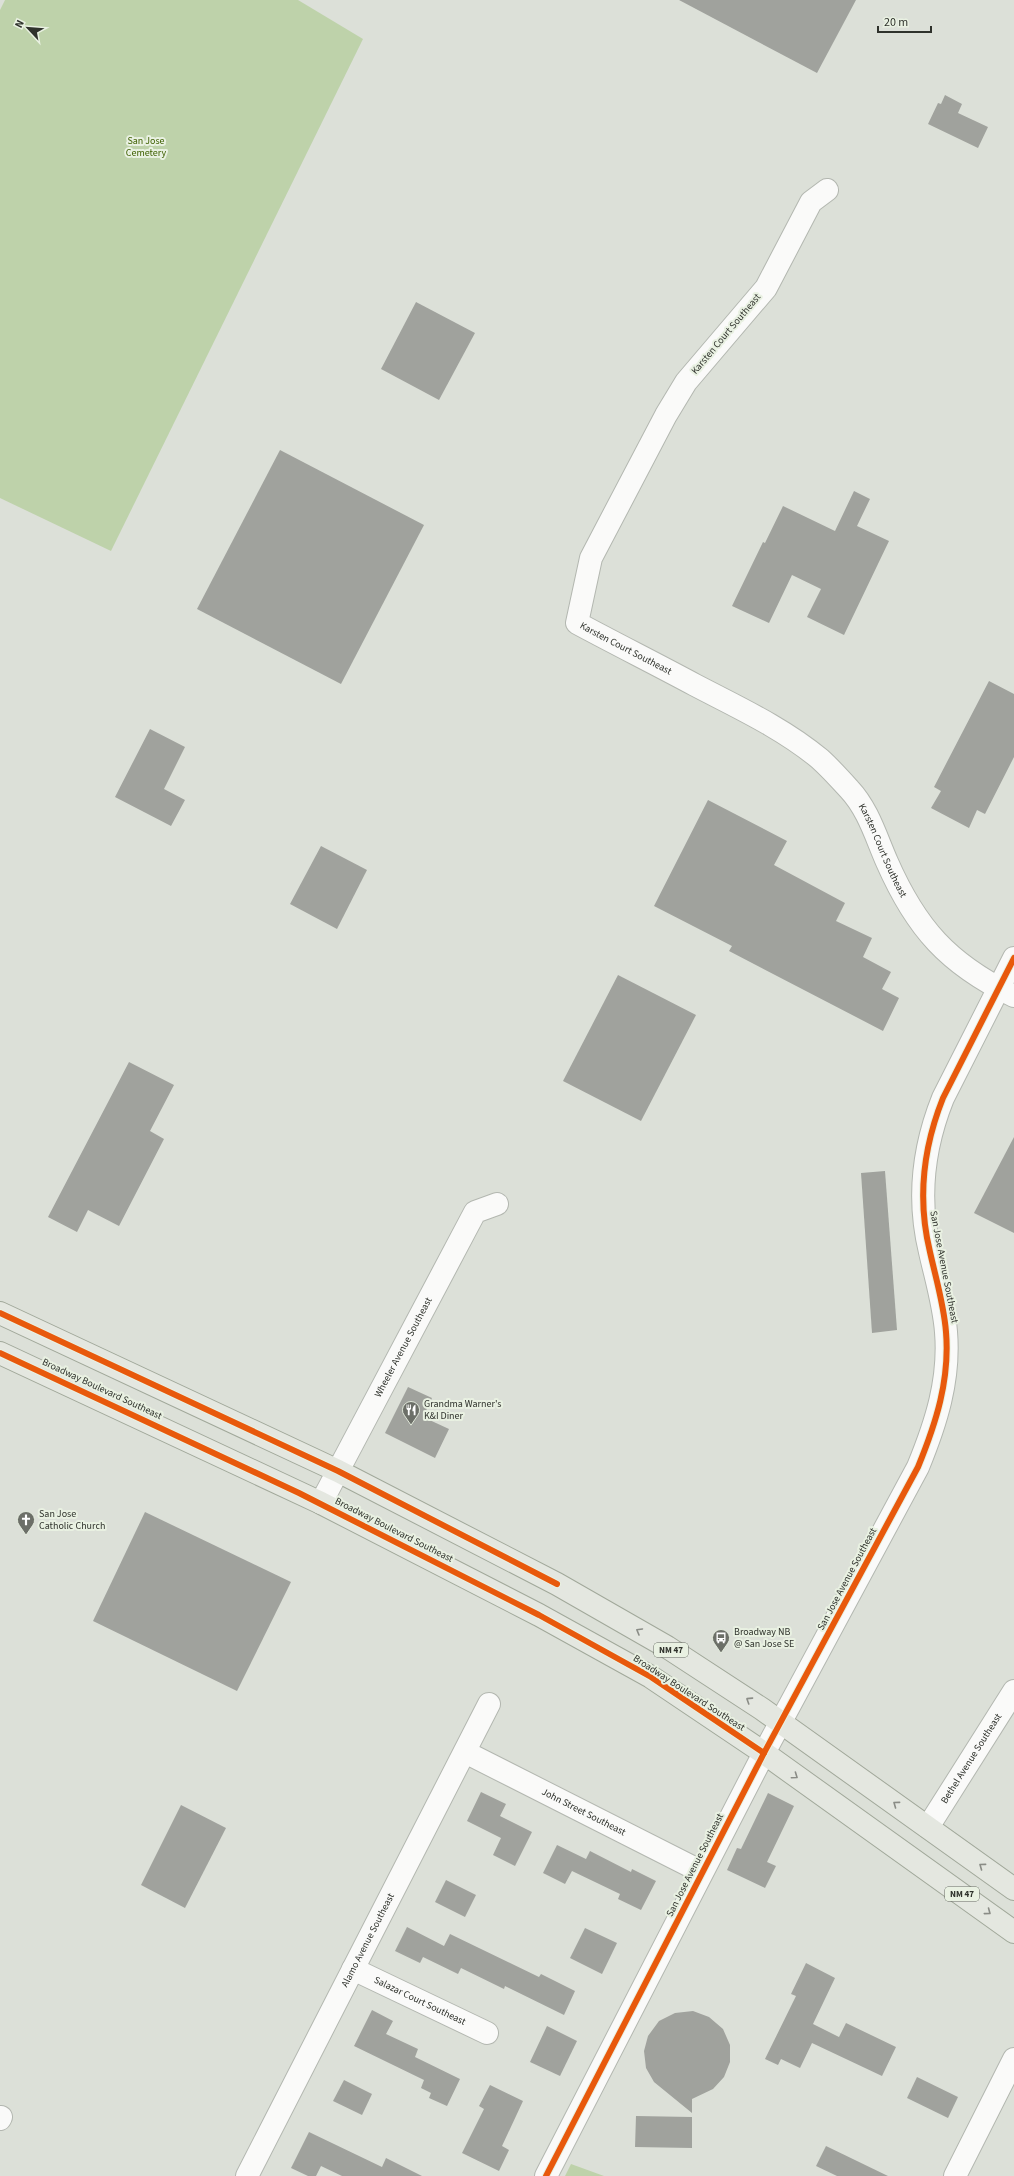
<svg xmlns="http://www.w3.org/2000/svg" width="1014" height="2176" font-family="'Source Sans 3',sans-serif">
  <style>
    .green { fill: #bed2aa }
    .building { fill: #a0a29d }
    .lines { fill: none; stroke-linecap: round; stroke-linejoin: round }
    .minor-casing { stroke: #b3b7b0; stroke-width: 24 }
    .major-casing { stroke: #a1a89a; stroke-width: 24 }
    .minor { stroke: #fafaf9; stroke-width: 22 }
    .major { stroke: #e4e7e0; stroke-width: 22 }
    .cycleway-casing { stroke: #e9f1e2; stroke-width: 8 }
    .cycleway { stroke: #e8590c; stroke-width: 6 }
    .oneway { stroke: #8a8c86 }
    .labels { text-anchor: middle; dominant-baseline: central; stroke-width: 4; stroke-linejoin: round; paint-order: stroke }
    .shield { fill: #e9f1e2; stroke: #676b63; stroke-width: 1 }
    .shield-label { font-size: 9px; font-weight: bold; fill: #2f322c }
    .park-label { font-size: 10px; fill: #3e6001; stroke: #e9f1e2 }
    .street-label { font-size: 10px; fill: #2f322c; stroke: #e9f1e2 }
    .poi-label { font-size: 10px; fill: #2f322c; stroke: #e9f1e2; text-anchor: start }
  </style>
  <rect width="100%" height="100%" fill="#dce0d8"/>
  <!-- green -->
  <g class="green">
    <polygon points="5,0 298,0 363,39 111,551 0,498 0,10"/>
    <polygon points="571,2164 604,2176 565,2176"/>
  </g>
  <!-- building -->
  <g class="building">
    <polygon points="679,0 856,0 817,73"/>
    <polygon points="945,95 962,104 958,113 988,127 978,148 928,124 938,103 941,104"/>
    <polygon points="416,302 475,333 439,400 381,369"/>
    <polygon points="280,450 424,525 341,684 197,609"/>
    <polygon points="854,491 870,499 857,526 889,541 844,635 807,617 821,589 792,575 769,623 732,606 763,542 765,543 783,506 835,531"/>
    <polygon points="989,681 1014,694 1014,757 985,814 977,810 969,828 931,808 941,791 934,787"/>
    <polygon points="150,729 185,747 164,789 185,800 171,826 115,797"/>
    <polygon points="708,800 787,841 774,865 845,903 836,921 872,938 863,957 891,972 882,989 899,998 883,1031 729,951 732,946 654,906"/>
    <polygon points="321,846 367,870 337,929 290,904"/>
    <polygon points="618,975 696,1015 641,1121 563,1081"/>
    <polygon points="129,1062 174,1085 150,1131 164,1139 119,1226 88,1210 77,1232 48,1217"/>
    <polygon points="1014,1137 1014,1233 974,1213"/>
    <polygon points="885,1171 897,1330 872,1333 861,1173"/>
    <polygon points="408,1387 432,1398 423,1417 449,1429 435,1458 385,1433"/>
    <polygon points="145,1512 291,1582 237,1691 93,1621"/>
    <polygon points="481,1792 506,1804 500,1816 532,1832 515,1866 493,1855 501,1838 467,1821"/>
    <polygon points="768,1793 794,1806 767,1862 776,1866 765,1888 727,1870 737,1848 741,1849"/>
    <polygon points="181,1805 226,1828 185,1908 141,1885"/>
    <polygon points="557,1845 586,1859 590,1851 631,1872 632,1869 656,1881 641,1910 618,1899 620,1894 572,1871 565,1884 543,1873"/>
    <polygon points="446,1880 476,1895 465,1917 435,1902"/>
    <polygon points="407,1927 444,1946 450,1934 539,1977 541,1974 575,1991 564,2015 505,1986 504,1989 461,1968 458,1974 423,1957 420,1963 395,1951"/>
    <polygon points="585,1928 617,1943 602,1974 570,1958"/>
    <polygon points="806,1963 835,1978 813,2024 839,2037 846,2023 896,2047 882,2076 812,2043 800,2068 781,2059 778,2065 765,2059 796,1996 791,1994"/>
    <polygon points="372,2010 393,2021 386,2034 418,2049 415,2057 460,2079 447,2106 429,2098 431,2093 421,2088 424,2080 354,2046"/>
    <polygon points="693,2011 709,2017 723,2029 730,2045 730,2062 724,2077 713,2089 692,2099 692,2113 654,2082 646,2068 644,2051 648,2036 659,2021 675,2013"/>
    <polygon points="547,2026 577,2041 560,2076 530,2062"/>
    <polygon points="917,2077 958,2097 948,2118 907,2098"/>
    <polygon points="344,2080 372,2094 362,2115 333,2101"/>
    <polygon points="490,2085 523,2101 502,2146 509,2150 499,2171 462,2153 484,2109 479,2106"/>
    <polygon points="636,2116 692,2117 692,2148 635,2147"/>
    <polygon points="309,2132 382,2167 386,2158 422,2176 342,2176 321,2166 316,2176 308,2176 291,2168"/>
    <polygon points="826,2146 888,2176 837,2176 816,2166"/>
  </g>
  <g class="lines">
    <defs>
      <g id="minor">
        <path id="s1" d="M827,190L811,202L766,288L686,382L666,415L591,558L577,623C616,644 656,664 695,685C737,707 783,728 820,759C830,768 840,779 849,789C868,809 876,837 887,862C916,928 948,964 1014,996"/>
        <path id="s2" d="M321,1503L475,1212L497,1204"/>
        <path id="s3" d="M465,1752L702,1872"/>
        <path id="s4" d="M928,1827L1014,1691"/>
        <path id="s5" d="M353,1969L487,2033"/>
        <polyline points="0,2119 1,2117"/>
        <path id="s6" d="M247,2176L489,1704"/>
        <path d="M546,2176L764,1753L918,1467C936,1423 950,1380 946,1332C944,1305 936,1279 930,1252C917,1199 923,1148 943,1098L1014,958"/>
        <polyline points="955,2176 1014,2059"/>
      </g>
      <g id="major">
        <polyline points="0,1313 338,1471 557,1584 667,1647 762,1709 1014,1889"/>
        <polyline points="0,1353 321,1503 539,1615 651,1677 764,1753 1014,1932"/>
      </g>
    </defs>
    <!-- minor casing -->
    <use href="#minor" class="minor-casing"/>
    <!-- major casing -->
    <use href="#major" class="major-casing"/>
    <!-- minor -->
    <use href="#minor" class="minor"/>
    <!-- major -->
    <use href="#major" class="major"/>
    <defs>
      <g id="cycleway">
        <polyline points="0,1313 338,1471 557,1584"/>
        <polyline points="0,1353 299,1493 539,1615 651,1677 764,1753"/>
        <path d="M546,2176L764,1753L918,1467C936,1423 950,1380 946,1332C944,1305 936,1279 930,1252C917,1199 923,1148 943,1098L1014,958"/>
      </g>
    </defs>
    <!-- cycleway casing -->
    <use href="#cycleway" class="cycleway-casing"/>
    <!-- cycleway -->
    <use href="#cycleway" class="cycleway"/>
  </g>
  <!-- one-way arrows -->
  <defs><path id="oneway-chevron" d="M-2-3.5L2.5 0L-2 3.5" fill="none" stroke-width="1.6" stroke-linecap="round" stroke-linejoin="round"/></defs>
  <g class="oneway">
    <use href="#oneway-chevron" transform="translate(639 1631) rotate(-150)"/>
    <use href="#oneway-chevron" transform="translate(749 1700) rotate(-147)"/>
    <use href="#oneway-chevron" transform="translate(795 1776) rotate(35)"/>
    <use href="#oneway-chevron" transform="translate(896 1804) rotate(-144)"/>
    <use href="#oneway-chevron" transform="translate(982 1866) rotate(-144)"/>
    <use href="#oneway-chevron" transform="translate(988 1912) rotate(37)"/>
  </g>
  <!-- icons -->
  <defs>
    <symbol id="restaurant-pin" viewBox="-11 -11 22 30"><path d="M0 17L-7.5 6A9.5 9.5 0 1 1 7.5 6Z" fill="#6c6f68" stroke="#e9f1e2"/><path d="M-5-6h1v4h1v-4h1v4h1v-4h1v5L-1.5 .5V6h-2V.5L-5-1ZM5-6V6H3V1.5H1.5Q1.5-4 5-6Z" fill="#fff"/></symbol>
    <symbol id="church-pin" viewBox="-11 -11 22 30"><path d="M0 17L-7.5 6A9.5 9.5 0 1 1 7.5 6Z" fill="#6c6f68" stroke="#e9f1e2"/><path d="M-1.2-6h2.4v3.5h3.3v2.4h-3.3V6h-2.4V-.1h-3.3v-2.4h3.3Z" fill="#fff"/></symbol>
    <symbol id="bus-pin" viewBox="-11 -11 22 30"><path d="M0 17L-7.5 6A9.5 9.5 0 1 1 7.5 6Z" fill="#6c6f68" stroke="#e9f1e2"/><path d="M-5-6H5V4H4V6H2V4H-2V6H-4V4H-5ZM-3.5-4V0h7V-4ZM-3.5 1.2v1.5H-2V1.2ZM2 1.2v1.5H3.5V1.2Z" fill="#fff"/></symbol>
  </defs>
  <g fill-rule="evenodd">
    <use href="#restaurant-pin" x="401" y="1400" width="20" height="27"/>
    <use href="#church-pin" x="16" y="1510" width="20" height="27"/>
    <use href="#bus-pin" x="711" y="1628" width="20" height="27"/>
  </g>
  <g class="labels">
    <!-- shield labels -->
    <g class="shield">
      <rect x="654" y="1643" width="34" height="14" rx="3"/>
      <rect x="945" y="1887" width="34" height="14" rx="3"/>
    </g>
    <g class="shield-label">
      <text x="671" y="1650">NM 47</text>
      <text x="962" y="1894">NM 47</text>
    </g>
    <!-- park labels -->
    <g class="park-label">
      <text x="146" y="141">San Jose<tspan x="146" dy="12">Cemetery</tspan></text>
    </g>
    <!-- street labels -->
    <g class="street-label">
      <text transform="translate(726 334) rotate(-50)">Karsten Court Southeast</text>
      <text stroke="none"><textPath href="#s1" startOffset="562">Karsten Court Southeast</textPath></text>
      <text stroke="none"><textPath href="#s1" startOffset="898">Karsten Court Southeast</textPath></text>
      <text transform="translate(944 1267) rotate(79)">San Jose Avenue Southeast</text>
      <text stroke="none"><textPath href="#s2" startOffset="176">Wheeler Avenue Southeast</textPath></text>
      <text transform="translate(102 1389) rotate(25)">Broadway Boulevard Southeast</text>
      <text transform="translate(394 1530) rotate(27)">Broadway Boulevard Southeast</text>
      <text transform="translate(847 1579) rotate(-62)">San Jose Avenue Southeast</text>
      <text transform="translate(689 1693) rotate(33)">Broadway Boulevard Southeast</text>
      <text stroke="none"><textPath href="#s4" startOffset="81">Bethel Avenue Southeast</textPath></text>
      <text stroke="none"><textPath href="#s3" startOffset="133">John Street Southeast</textPath></text>
      <text transform="translate(695 1865) rotate(-63)">San Jose Avenue Southeast</text>
      <text stroke="none"><textPath href="#s6" startOffset="265">Alamo Avenue Southeast</textPath></text>
      <text stroke="none"><textPath href="#s5" startOffset="74">Salazar Court Southeast</textPath></text>
    </g>
    <!-- poi labels -->
    <g class="poi-label">
      <text x="424" y="1404">Grandma Warner's<tspan x="424" dy="12">K&amp;I Diner</tspan></text>
      <text x="39" y="1514">San Jose<tspan x="39" dy="12">Catholic Church</tspan></text>
      <text x="734" y="1632">Broadway NB<tspan x="734" dy="12">@ San Jose SE</tspan></text>
    </g>
  </g>
  <!-- north arrow -->
  <g transform="translate(28 28) rotate(296)" stroke="#e9f1e2" stroke-width="3" paint-order="stroke">
  <path d="M0-3L7 15L0 10L-7 15Z" fill="#2f322c"/>
  <text y="-6" font-size="11" font-weight="bold" text-anchor="middle" fill="#2f322c">N</text>
  </g>
  <!-- scale -->
  <path d="M878 26v6h53v-6" fill="none" stroke="#2f322c" stroke-width="2"/>
  <text x="884" y="26" font-size="12" fill="#2f322c" stroke="#e9f1e2" stroke-width="3" paint-order="stroke">20 m</text>
</svg>
